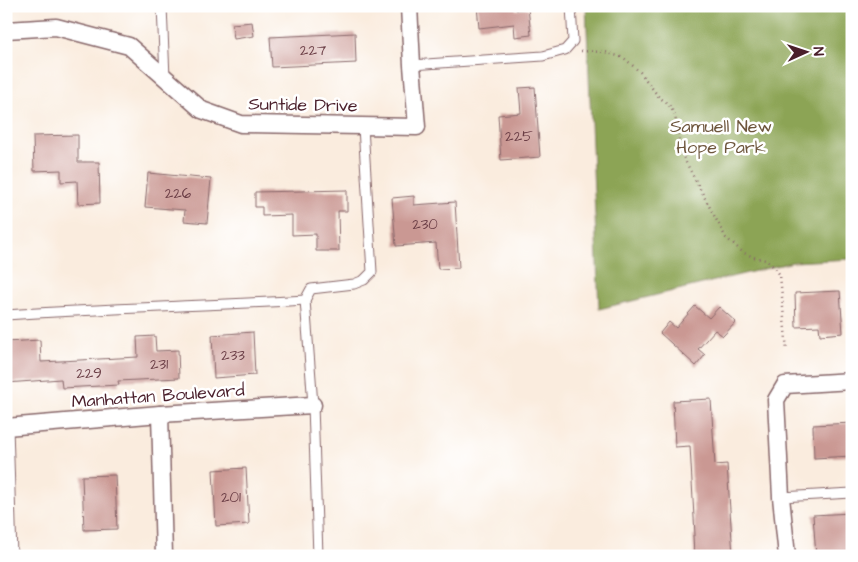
<svg xmlns="http://www.w3.org/2000/svg" width="858" height="562" font-family="'Architects Daughter',sans-serif">
  <style>
    .forest { fill: #8ca455; stroke: #6b6240 }
    .building { fill: #ca9893 }
    .lines { fill: none; stroke-linecap: round; stroke-linejoin: round }
    .lane-casing { stroke: #88676a; stroke-width: 11 }
    .street-casing { stroke: #88676a; stroke-width: 19 }
    .path { stroke: #88676a; stroke-width: 2.5; stroke-dasharray: 1 4; stroke-linecap: butt }
    .lane { stroke: #fff; stroke-width: 9 }
    .street { stroke: #fff; stroke-width: 16 }
    .labels { text-anchor: middle; dominant-baseline: central; stroke-width: 5; stroke-linejoin: round; paint-order: stroke }
    .number-label { font-size: 15px; fill: #6a3d45 }
    .street-label { font-size: 18px; fill: #4a1f2b; stroke: #fff }
    .park-label { font-size: 18px; fill: #6e563d; stroke: #fff }
  </style>
  <rect width="100%" height="100%" fill="#fff"/>
  <filter id="ink" filterUnits="userSpaceOnUse"><feTurbulence type="fractalNoise" baseFrequency=".02" numOctaves="2"/><feDisplacementMap in="SourceGraphic" scale="10" xChannelSelector="R" yChannelSelector="G"/><feConvolveMatrix kernelMatrix="1 2 1 2 8 2 1 2 1" color-interpolation-filters="sRGB"/></filter>
  <filter id="wash" filterUnits="userSpaceOnUse"><feTurbulence type="fractalNoise" baseFrequency=".0096" numOctaves="4" result="noise"/><feDisplacementMap in="SourceGraphic" scale="20" xChannelSelector="R" yChannelSelector="G"/><feGaussianBlur stdDeviation="1.12" result="paint"/><feColorMatrix in="noise" values="0 0 0 0 0 0 0 0 0 0 0 0 0 0 0 0 0 1.4 0 .05"/><feComposite in="paint" operator="in"/></filter>
  <g filter="url(#wash)">
    <rect width="100%" height="100%" fill="#faecde"/>
    <!-- forest -->
    <polygon class="forest" points="586,6 852,6 852,259 793,262 599,309"/>
    <g id="blocks">
      <!-- building -->
      <g class="building">
        <polygon points="477,6 516,6 516,10 528,8 531,35 515,37 514,24 479,28"/>
        <polygon points="252,22 254,36 234,39 232,24"/>
        <polygon points="355,33 356,63 272,67 270,37"/>
        <polygon points="535,87 540,157 501,160 498,115 521,113 519,88"/>
        <polygon points="78,135 78,162 99,162 100,203 78,204 77,181 61,182 61,170 34,171 33,136"/>
        <polygon points="148,173 211,179 207,223 184,221 185,210 145,207"/>
        <polygon points="347,190 347,211 338,211 339,251 316,251 316,234 292,235 292,215 262,216 262,207 255,207 255,192"/>
        <polygon points="414,196 414,205 455,202 459,268 438,269 436,243 396,246 392,198"/>
        <polygon points="840,291 843,333 820,335 819,326 796,327 795,293"/>
        <polygon points="695,306 709,318 719,307 736,322 723,336 715,330 698,349 705,355 696,366 660,333 669,322 676,328"/>
        <polygon points="253,332 255,375 214,378 212,335"/>
        <polygon points="155,336 156,351 178,350 179,378 118,381 119,385 62,388 61,379 6,383 6,342 40,340 41,362 138,357 137,337"/>
        <polygon points="711,399 715,465 727,464 733,556 694,556 693,535 695,535 690,446 675,447 673,401"/>
        <polygon points="852,423 852,456 814,458 813,425"/>
        <polygon points="246,468 249,524 216,526 213,470"/>
        <polygon points="115,475 117,529 84,530 82,476"/>
        <polygon points="852,513 852,554 816,556 813,515"/>
      </g>
    </g>
  </g>
  <g filter="url(#ink)">
    <use href="#blocks" fill-opacity="0" stroke="#88676a" stroke-width="1"/>
    <g class="lines">
      <defs>
        <g id="lane">
          <polyline points="162,6 165,78"/>
          <polyline points="412,65 543,56 565,50 573,41 571,6"/>
          <polyline points="305,300 313,405 318,556"/>
          <path d="M6,315C106,308 206,306 305,300L311,289L354,284L364,280L372,272L363,127"/>
          <polyline points="8,427 12,556"/>
          <polyline points="781,497 852,493"/>
        </g>
        <g id="street">
          <polyline points="6,30 56,27 129,46 202,110 241,124 417,127 412,65 409,6"/>
          <polyline points="160,414 164,556"/>
          <polyline points="6,427 160,414 313,405"/>
          <polyline points="787,556 781,497 776,400 785,385 852,381"/>
        </g>
      </defs>
      <!-- lane casing -->
      <use href="#lane" class="lane-casing"/>
      <!-- street casing -->
      <use href="#street" class="street-casing"/>
      <!-- path -->
      <polyline class="path" points="581,51 605,52 624,58 640,72 658,96 669,105 675,115 681,153 726,238 744,253 756,258 766,260 774,267 780,275 787,351"/>
      <!-- lane -->
      <use href="#lane" class="lane"/>
      <!-- street -->
      <use href="#street" class="street"/>
    </g>
  </g>
  <g class="labels">
    <!-- number labels -->
    <g class="number-label">
      <text x="313" y="50">227</text>
      <text x="519" y="136">225</text>
      <text x="178" y="193">226</text>
      <text x="425" y="224">230</text>
      <text x="233" y="355">233</text>
      <text x="159" y="364">231</text>
      <text x="89" y="373">229</text>
      <text x="231" y="497">201</text>
    </g>
    <!-- street labels -->
    <g class="street-label">
      <text transform="translate(303 105) rotate(1)">Suntide Drive</text>
      <text transform="translate(158 396) rotate(-4)">Manhattan Boulevard</text>
    </g>
    <!-- park labels -->
    <g class="park-label">
      <text x="721" y="126">Samuell New<tspan x="721" dy="21">Hope Park</tspan></text>
    </g>
  </g>
  <!-- margin -->
  <rect width="858" height="562" fill="none" stroke="#fff" stroke-width="25"/>
  <!-- north arrow -->
  <g transform="translate(806 52) rotate(87)" stroke="#ffffff" stroke-width="4" paint-order="stroke">
  <path d="M0-4L9 19L0 12L-9 19Z" fill="#4a1f2b"/>
  <text y="-8" font-size="14" font-weight="bold" text-anchor="middle" fill="#4a1f2b">N</text>
  </g>
</svg>
